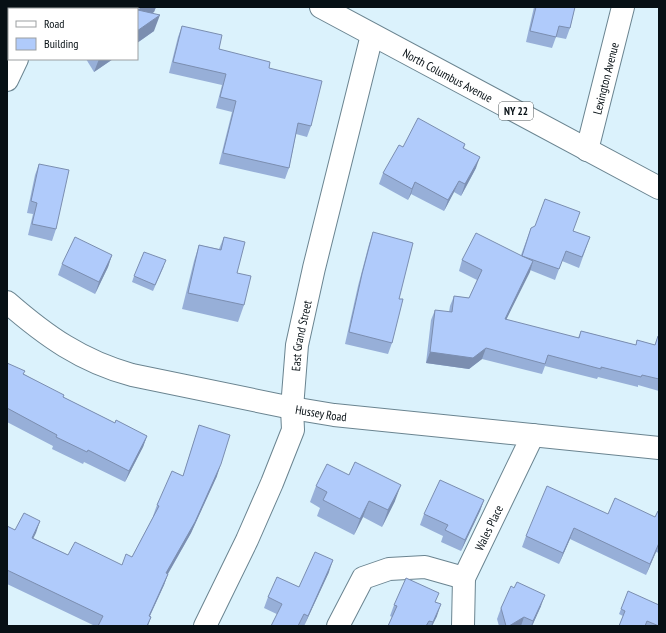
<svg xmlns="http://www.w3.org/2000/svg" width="666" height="633" font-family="'PT Sans Narrow',sans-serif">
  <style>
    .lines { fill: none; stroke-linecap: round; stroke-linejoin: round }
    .minor-casing { stroke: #6a8490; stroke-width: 24 }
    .major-casing { stroke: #6a8490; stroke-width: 24 }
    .minor { stroke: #fff; stroke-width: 22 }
    .major { stroke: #fff; stroke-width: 22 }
    .wall { fill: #97afd8 }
    .shaded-wall { fill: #7b8eb0 }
    .building { fill: #b0cbfb; stroke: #7b8eb0 }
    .labels { text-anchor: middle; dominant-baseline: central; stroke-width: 3; stroke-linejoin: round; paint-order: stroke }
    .shield { fill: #fff; stroke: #51585b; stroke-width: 1 }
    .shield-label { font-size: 11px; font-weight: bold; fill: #071015 }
    .street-label { font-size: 12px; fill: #071015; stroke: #fff }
  </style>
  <rect width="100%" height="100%" fill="#dbf2fc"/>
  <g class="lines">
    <defs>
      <g id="minor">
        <polyline points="38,9 39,7"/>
        <polyline points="7,80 17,59"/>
        <path id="s1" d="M587,150L623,7"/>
        <path id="s2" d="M7,302C46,336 81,361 132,375L292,408L334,415L659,448"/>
        <path id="s3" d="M205,626L247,540L272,483L293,430L292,408L297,345L314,268L372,35"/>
        <polyline points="338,626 363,578 389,569 425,567 464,578"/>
        <path id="s4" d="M463,626L464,578L533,435"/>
      </g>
      <g id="major">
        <path id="s5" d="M321,7L659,188"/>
      </g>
    </defs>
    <!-- minor casing -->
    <use href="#minor" class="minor-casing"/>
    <!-- major casing -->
    <use href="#major" class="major-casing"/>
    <!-- minor -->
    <use href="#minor" class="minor"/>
    <!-- major -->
    <use href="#major" class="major"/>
  </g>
  <!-- wall -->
  <g class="wall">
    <polygon points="93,7 156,7 154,12 152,13 154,31 137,43 137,9 92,9"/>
    <polygon points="534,7 575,7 570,28 566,39 556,37 552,48 526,42"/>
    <polygon points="182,26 219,49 269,68 311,126 307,137 296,134 289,168 285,179 219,164 232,112 216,108 222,85 169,73 178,37"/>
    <polygon points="86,59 113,59 94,72"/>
    <polygon points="465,144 464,148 476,168 461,196 454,192 444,211 411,194 408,200 379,184 383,173 403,147"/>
    <polygon points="39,164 56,229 52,241 28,235 33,214 27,213 35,175"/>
    <polygon points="531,228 573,231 590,237 579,268 562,261 555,280 530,270 506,320 578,338 581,331 636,345 637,340 655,345 658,336 659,337 659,391 638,385 638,387 598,377 597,379 545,366 542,374 482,359 469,369 426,363 431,320 435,310 449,312 450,306 454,296 469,298 477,280 459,271 462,260 521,255"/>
    <polygon points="373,232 399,299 392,343 388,354 345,344 358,286 369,244"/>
    <polygon points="224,237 237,273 244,305 238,322 182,309 194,261 199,245 219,249"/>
    <polygon points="112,255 108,267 95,294 58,275 62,264"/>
    <polygon points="164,266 153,291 132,282 134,276"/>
    <polygon points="7,363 24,374 63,397 115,423 147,436 143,447 125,482 84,462 83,464 52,449 53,446 7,422"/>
    <polygon points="199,425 217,476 191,533 168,574 164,585 150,616 151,617 148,626 95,626 7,584 7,526 15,530 40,521 33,538 68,555 122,565 132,557 153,517 153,516 157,505 183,476"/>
    <polygon points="316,486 395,501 382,527 363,517 354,535 317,516 320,508 310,502"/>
    <polygon points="484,500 480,511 461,551 441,542 443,536 420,525 424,514"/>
    <polygon points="659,511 659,553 656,552 646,575 570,539 559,564 522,547 526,536 608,514 655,517"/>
    <polygon points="329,572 304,626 302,626 264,608 268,597 299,587"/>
    <polygon points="514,588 541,606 532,626 499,626 497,619 501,608"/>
    <polygon points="436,602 437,616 432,626 388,626 392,617 390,616 394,605"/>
    <polygon points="621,609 659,626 619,626 623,616 619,614"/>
  </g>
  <!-- shaded-wall -->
  <g class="shaded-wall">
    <polygon points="143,7 156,7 154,12 137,23 138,10"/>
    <polygon points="160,15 154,31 137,43 137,31"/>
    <polygon points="99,59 113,59 94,72"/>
    <polygon points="480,157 476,168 461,196 465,184"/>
    <polygon points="459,181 454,192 444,211 448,200"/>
    <polygon points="415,182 411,194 408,200 412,189"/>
    <polygon points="112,255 108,267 95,294 99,282"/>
    <polygon points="533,261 530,272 501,330 505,319"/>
    <polygon points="486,348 482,359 469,369 426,363 430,352"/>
    <polygon points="147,436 143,447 125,482 129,471"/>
    <polygon points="221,464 217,476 191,533 162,584 166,573"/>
    <polygon points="401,485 395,501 382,527 388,510"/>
    <polygon points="484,500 480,511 461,551 465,540"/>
    <polygon points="369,501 363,517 354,535 360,519"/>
    <polygon points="40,521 36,533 28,549 32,538"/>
    <polygon points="574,528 570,539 559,564 563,553"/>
    <polygon points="659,544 656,552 646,575 650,564"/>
    <polygon points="333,560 329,572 304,626 308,616"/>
    <polygon points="168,574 164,585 145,626 149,616"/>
    <polygon points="545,595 541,606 532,626 531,626"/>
    <polygon points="441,604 437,616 432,626 431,626"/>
    <polygon points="524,617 521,626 509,626"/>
  </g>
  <!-- building -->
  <g class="building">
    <polygon points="97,7 143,7 138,10 160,15 137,31 137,9 98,9"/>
    <polygon points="536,7 575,7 570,28 559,26 556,37 530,31"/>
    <polygon points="182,26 222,35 219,49 270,62 269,68 322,81 311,126 298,123 289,168 223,153 236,101 220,97 226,74 173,62"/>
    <polygon points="418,118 465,144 463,148 480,157 465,184 459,181 448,200 415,182 412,189 383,173 399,145 403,147"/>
    <polygon points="39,164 69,170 56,229 32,224 37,203 31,201"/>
    <polygon points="545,199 580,212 573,231 590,237 582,257 566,251 559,269 522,256 533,261 505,319 579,338 581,331 636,345 637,340 655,345 658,336 659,337 659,379 642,375 641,377 601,367 601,369 548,355 545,364 486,348 473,358 430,352 435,310 452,312 454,296 469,298 482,270 462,260 476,233 522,256 531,228 535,226"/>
    <polygon points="373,232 413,243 399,299 403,299 392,343 349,332 362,274"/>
    <polygon points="75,237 112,255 99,282 62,264"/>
    <polygon points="224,237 245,242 237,273 251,276 244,305 188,293 199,245 221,250"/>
    <polygon points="144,252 166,260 155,285 134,276"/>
    <polygon points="7,363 25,371 23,374 64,395 63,397 115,423 116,420 147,436 129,471 88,450 87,452 56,437 57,435 7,408"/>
    <polygon points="199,425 230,435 221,464 195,522 166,573 168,574 149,616 151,617 147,626 98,626 103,616 7,570 7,526 15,530 24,513 40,521 32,538 68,555 75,542 122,565 126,554 132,557 159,506 157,505 172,471 183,476"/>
    <polygon points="355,462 401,485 388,510 369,501 360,519 323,500 327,492 316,486 327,464 349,475"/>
    <polygon points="440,480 484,500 465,540 445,530 448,525 424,514"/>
    <polygon points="547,486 608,514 615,498 655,517 658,511 659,511 659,543 650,564 574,528 563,553 526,536"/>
    <polygon points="315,552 333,560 308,616 304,614 298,626 271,626 282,604 268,597 277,577 299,587"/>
    <polygon points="406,578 439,593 435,602 441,604 433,622 429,621 426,626 388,626 397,606 394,605"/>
    <polygon points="517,582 545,595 533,621 524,617 509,626 506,626 501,608 511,586 514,588"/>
    <polygon points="628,591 659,605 659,626 647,621 645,626 619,626 625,611 621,609"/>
  </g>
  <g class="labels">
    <!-- shield labels -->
    <rect class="shield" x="499" y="102" width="34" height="18" rx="3"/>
    <g class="shield-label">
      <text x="516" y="111">NY 22</text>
    </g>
    <!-- street labels -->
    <g class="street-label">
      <text stroke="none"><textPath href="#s5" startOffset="144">North Columbus Avenue</textPath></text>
      <text stroke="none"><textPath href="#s1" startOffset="74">Lexington Avenue</textPath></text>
      <text stroke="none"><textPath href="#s3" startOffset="310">East Grand Street</textPath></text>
      <text stroke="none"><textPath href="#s2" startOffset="339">Hussey Road</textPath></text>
      <text stroke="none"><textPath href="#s4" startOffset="104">Wales Place</textPath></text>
    </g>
  </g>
  <!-- border -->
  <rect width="666" height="633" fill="none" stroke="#071015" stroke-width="16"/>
  <!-- legend -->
  <rect x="8" y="8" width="130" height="52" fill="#ffffff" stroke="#9c9fa1"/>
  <rect x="16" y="21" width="20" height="6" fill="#ffffff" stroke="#9c9fa1"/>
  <text x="44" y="28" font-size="12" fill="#071015">Road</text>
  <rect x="16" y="38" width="20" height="12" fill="#b0cbfb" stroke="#9c9fa1"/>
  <text x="44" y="48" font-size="12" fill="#071015">Building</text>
</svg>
